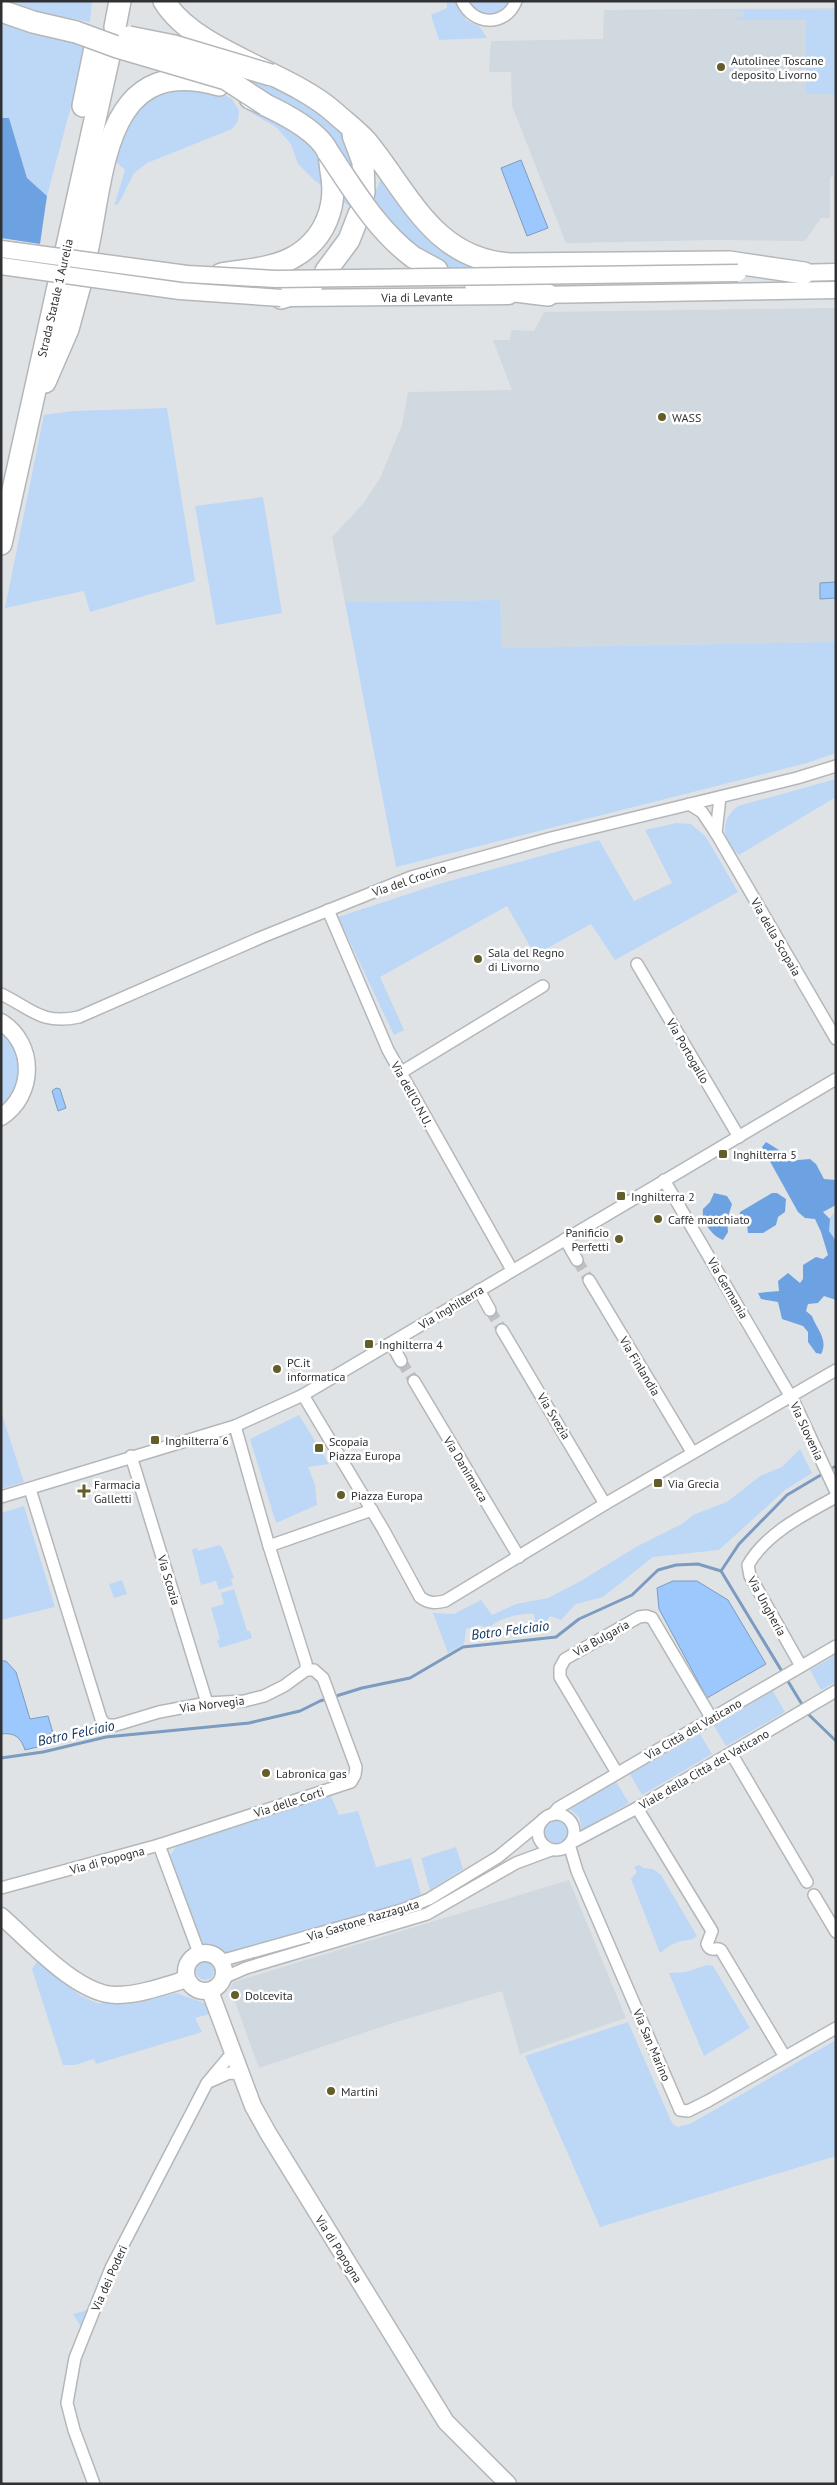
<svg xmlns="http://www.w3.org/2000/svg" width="837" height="2485" font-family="'PT Sans',sans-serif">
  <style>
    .built { fill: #d0d8e0 }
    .green { fill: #bdd7f6 }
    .forest { fill: #6ca2e2 }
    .water { fill: #9cc8fd; stroke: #7c9bc0 }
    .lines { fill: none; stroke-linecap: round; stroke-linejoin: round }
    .stream { stroke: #7c9bc0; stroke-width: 3 }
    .street-tunnel { stroke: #bdbfc2; stroke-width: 11; stroke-dasharray: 11 5.5; stroke-linecap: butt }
    .street-casing { stroke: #b4b7b9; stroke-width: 14 }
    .secondary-casing { stroke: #b4b7b9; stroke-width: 19 }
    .highway-casing { stroke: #b4b7b9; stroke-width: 24 }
    .street { stroke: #fff; stroke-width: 11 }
    .secondary { stroke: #fff; stroke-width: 16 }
    .highway { stroke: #fff; stroke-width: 21 }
    .secondary-bridge-casing { stroke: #b4b7b9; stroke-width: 19; stroke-linecap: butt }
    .highway-bridge-casing { stroke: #b4b7b9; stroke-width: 24; stroke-linecap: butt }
    .secondary-bridge { stroke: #fff; stroke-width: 16 }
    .highway-bridge { stroke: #fff; stroke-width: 21 }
    .poi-dot { fill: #635d2a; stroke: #fff; stroke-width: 2 }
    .labels { text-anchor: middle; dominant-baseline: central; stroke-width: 5; stroke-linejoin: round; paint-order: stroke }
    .poi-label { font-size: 12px; fill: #303133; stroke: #fff; text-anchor: start }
    .street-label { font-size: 12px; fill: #303133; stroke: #fff }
    .water-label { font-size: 14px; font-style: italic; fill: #0e345d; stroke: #fff }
  </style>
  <rect width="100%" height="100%" fill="#e0e3e6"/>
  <!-- built -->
  <g class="built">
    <polygon points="836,8 836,176 830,177 830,218 821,218 805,241 716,240 566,243 512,106 511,72 489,72 491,41 603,39 604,10"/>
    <polygon points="833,177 836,177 836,262 834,262"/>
    <polygon points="836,308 836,642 502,648 500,600 345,602 332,537 363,504 380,478 402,425 408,392 512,390 493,340 510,340 511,330 534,331 544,312"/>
    <polygon points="569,1880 626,2018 520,2054 502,1991 396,2022 259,2068 230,1988 233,1982"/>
  </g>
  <!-- green -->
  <g class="green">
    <polygon points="8,1 92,1 90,22 39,12"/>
    <polygon points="447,1 456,1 466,20 480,27 487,38 439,40 431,15 447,8"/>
    <path d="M469,1H509C500,19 478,19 469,1Z"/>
    <polygon points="725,10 836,10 836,94 806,94 806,20 735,20 735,17 744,17 744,11"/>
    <polygon points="1,21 87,47 47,196 27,178 9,118 1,118"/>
    <path d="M226,66C262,79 353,119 357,163C358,178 354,194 353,209L314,180L298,164L291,144L277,128L247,110Z"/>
    <polygon points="202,86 231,98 239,110 238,121 232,129 147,163 134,173 119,203 114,206 125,170 113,159 120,130 152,94"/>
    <polygon points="381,179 385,179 418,229 444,250 480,268 451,270 423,256 374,207 376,190"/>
    <polygon points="167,408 195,581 90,612 84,591 5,608 44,415 73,411"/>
    <polygon points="263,497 282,613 216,625 195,506"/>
    <polygon points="500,600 502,648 836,642 836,753 807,763 396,867 345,602"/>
    <path d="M836,779V797L739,855C722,841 719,820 738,806Z"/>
    <polygon points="676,823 691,824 706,837 738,892 615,960 591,924 535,955 507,906 380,977 404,1030 394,1035 338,917 442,883 599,840 634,901 672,883 645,830"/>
    <path d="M1,1034C16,1045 26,1069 18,1087C15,1095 7,1102 1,1109Z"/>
    <polygon points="836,1211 836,1246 824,1224"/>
    <polygon points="1,1412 24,1482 1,1489"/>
    <polygon points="299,1415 329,1464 308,1467 315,1485 317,1505 276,1523 250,1439"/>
    <path d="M800,1449L812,1473L785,1490L719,1550L653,1557L603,1597L576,1604L561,1620L550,1616L546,1623L547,1632L536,1633L534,1614C519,1613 500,1618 488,1628L479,1625L466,1629L464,1644L448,1653L433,1613L454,1614L481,1600L492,1615L516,1604L548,1598L579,1582L636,1547L682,1524L693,1515L727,1502L760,1476L782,1467Z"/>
    <polygon points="24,1506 55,1607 1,1620 1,1513"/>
    <polygon points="219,1545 222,1547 234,1578 231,1579 233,1585 219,1590 216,1581 201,1585 192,1550 197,1548 198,1551"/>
    <polygon points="122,1580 127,1594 114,1598 109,1584"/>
    <polygon points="234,1589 247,1631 250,1631 252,1638 220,1648 217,1640 220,1639 211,1608 224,1604 221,1593"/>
    <polygon points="836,1655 836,1682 821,1690 810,1670"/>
    <polygon points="773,1691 785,1712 726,1746 714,1726"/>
    <polygon points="700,1734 712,1754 642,1795 630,1774"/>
    <polygon points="616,1782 629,1803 582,1830 579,1817 570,1809"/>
    <polygon points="330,1794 339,1815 358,1811 376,1867 411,1858 421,1894 407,1902 226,1953 203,1945 169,1857 180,1841"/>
    <circle cx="556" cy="1832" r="12"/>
    <polygon points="456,1847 463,1869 430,1890 421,1858"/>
    <path d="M639,1865L643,1868L653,1869L661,1875L697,1936C691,1942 685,1939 678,1942C671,1944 665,1949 660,1953L631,1879L637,1872L634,1867Z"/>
    <circle cx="205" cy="1971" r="9"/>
    <polygon points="37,1962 81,1996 97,2003 138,2003 176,1993 207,2004 210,2014 195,2018 202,2032 96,2064 94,2059 75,2065 63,2065 32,1969"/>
    <polygon points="707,1965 713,1966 750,2028 704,2056 669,1973 686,1972"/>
    <polygon points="628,2022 672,2123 677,2127 690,2124 836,2040 836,2156 600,2227 525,2056"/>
    <polygon points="88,2310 82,2329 73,2314"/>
  </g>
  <!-- forest -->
  <g class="forest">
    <polygon points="1,118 9,118 27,178 47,196 40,244 1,238"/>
    <path d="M766,1142L779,1150L787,1161L810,1159L816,1164L824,1179L836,1180V1205L823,1212L830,1219L829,1231L836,1241V1300L824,1296L818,1303L808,1304L806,1311L812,1316C816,1328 829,1340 821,1354L816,1353L808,1342V1332L803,1326L782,1319L778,1302L761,1299L758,1293L779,1291L778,1281L788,1273L800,1283L803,1279V1265L816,1257L823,1259L828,1255L821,1232L815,1219L805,1218L798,1212L762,1147Z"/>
    <path d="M714,1193L727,1196L732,1204L727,1220L728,1232L723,1240C712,1236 701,1221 703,1209L710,1202Z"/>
    <polygon points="772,1193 777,1193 786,1199 785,1212 778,1217 776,1225 763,1233 748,1233 747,1225 739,1221 740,1212"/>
  </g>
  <!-- water -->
  <g class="water">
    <polygon points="521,160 548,228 527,236 501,168"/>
    <polygon points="836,582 836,598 820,599 820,583"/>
    <polygon points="56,1088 60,1089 66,1108 58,1111 52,1091"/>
    <polygon points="673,1581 697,1581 728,1600 766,1664 707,1698 659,1609 657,1588"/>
    <path d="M1,1661H6L16,1672L30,1719L48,1716L53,1733L47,1735L50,1744L25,1750C21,1738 15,1732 1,1734Z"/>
  </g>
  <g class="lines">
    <!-- stream -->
    <g class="stream">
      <polyline points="721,1571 739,1544 787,1495 836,1466"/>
      <polyline points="806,1712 836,1741"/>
      <polyline points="1,1758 43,1752 106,1737 249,1723 300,1711 320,1701 362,1688 410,1678 463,1647 556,1637 579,1619 632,1595 658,1570 676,1565 698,1564 721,1571 803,1706"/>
    </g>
    <!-- street-tunnel -->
    <g class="street-tunnel">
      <polyline points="577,1260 589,1280"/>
      <polyline points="490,1310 502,1330"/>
      <polyline points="401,1361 414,1381"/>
    </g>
    <defs>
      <g id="street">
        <path d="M462,1C473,26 506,27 516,1"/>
        <polyline points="689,804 702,812 716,833 836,1039"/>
        <polyline points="716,833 720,797"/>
        <polyline points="328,910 388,1050 512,1270"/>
        <polyline points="637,964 739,1137"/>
        <path d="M1,994C32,1009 41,1025 79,1017L262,937L411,877L551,838L797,778L836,766"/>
        <polyline points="400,1073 543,986"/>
        <polyline points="664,1180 795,1404 836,1492"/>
        <polyline points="565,1239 577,1260"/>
        <polyline points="589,1280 692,1452"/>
        <polyline points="479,1290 490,1310"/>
        <polyline points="502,1330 605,1504"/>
        <polyline points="391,1343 401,1361"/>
        <polyline points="414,1381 519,1557"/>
        <path d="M303,1395L383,1529L420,1597C429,1604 435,1603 445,1601L605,1504L836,1370"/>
        <polyline points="131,1456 207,1703"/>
        <polyline points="30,1489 101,1719 106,1725 116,1725 159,1712 207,1703 244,1701 264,1696 284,1686 306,1670 306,1663 269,1546 235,1426"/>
        <polyline points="1,1497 235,1426 303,1395 836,1079"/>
        <polyline points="269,1546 372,1510"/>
        <path d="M801,1666L750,1576L748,1565C766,1533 805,1514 836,1497"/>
        <polyline points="836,1691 637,1808 569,1844 577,1871 680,2110 688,2111 708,2101 836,2028"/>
        <polyline points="731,1753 807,1882"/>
        <polyline points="617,1773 560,1677 560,1668 565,1659 639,1617 646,1616 652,1618 712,1719"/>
        <path d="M637,1808L712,1931L707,1944C711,1954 715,1946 721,1950L785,2057"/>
        <circle cx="556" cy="1832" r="18"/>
        <polyline points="552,1815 558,1808 836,1646"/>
        <polyline points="159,1845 351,1782 355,1775 356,1767 323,1678 314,1670 306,1670"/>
        <polyline points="1,1888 159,1845 199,1953"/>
        <polyline points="814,1895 836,1932"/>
        <polyline points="220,1961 402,1910 429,1899 498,1857 543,1820"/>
        <polyline points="223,1978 246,1968 427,1914 516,1863 551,1850"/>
        <polyline points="211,2081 229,2073 241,2074"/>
        <polyline points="94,2484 74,2430 67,2403 75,2358 111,2268 207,2083 233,2052"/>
      </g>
      <g id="secondary">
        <polyline points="793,273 836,272"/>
        <polyline points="536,295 836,290"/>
        <polyline points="288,298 509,296"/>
        <path d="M1,1022C36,1044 35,1095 1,1117"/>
        <path d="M1,1916C29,1940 77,1995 116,1995C139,1995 164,1986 187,1979"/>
        <circle cx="205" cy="1972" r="19"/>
        <polyline points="210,1991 253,2106 268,2133 446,2422 508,2484"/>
      </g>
      <g id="highway">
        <path d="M164,1C195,52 290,72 335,113C345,122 357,131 366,141C409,193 433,259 510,264L729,262L804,273"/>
        <polyline points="1,11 33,22 76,32"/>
        <polyline points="115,27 120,1"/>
        <polyline points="83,106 95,48"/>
        <polyline points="353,135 363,162 364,193"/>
        <path d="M87,252C104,175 103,52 219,85"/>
        <polyline points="413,257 437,270"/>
        <polyline points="326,271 349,240 359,214"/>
        <path d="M221,274C244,270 271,269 292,258C325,240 338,206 331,171C330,165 330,157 328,152C317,128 273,108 250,98"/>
        <polyline points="475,283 506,290 548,295"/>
        <polyline points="281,298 298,293 312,285"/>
        <polyline points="45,382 68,329 80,285"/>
        <polyline points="1,544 110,52"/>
      </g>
    </defs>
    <!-- street casing -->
    <use href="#street" class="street-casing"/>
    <!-- secondary casing -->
    <use href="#secondary" class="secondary-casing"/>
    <!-- highway casing -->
    <use href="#highway" class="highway-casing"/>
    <!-- street -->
    <use href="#street" class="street"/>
    <!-- secondary -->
    <use href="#secondary" class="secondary"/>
    <!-- highway -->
    <use href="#highway" class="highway"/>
    <defs>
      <g id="secondary-bridge">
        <polyline points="1,249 187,274 276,279 738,273"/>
        <polyline points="1,266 180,291 281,298"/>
      </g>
      <g id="highway-bridge">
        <polyline points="76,32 117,47 226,79 266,105"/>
        <polyline points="129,37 174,46 271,75"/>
        <path d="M328,152C353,189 376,229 413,257"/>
      </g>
    </defs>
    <!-- secondary-bridge casing -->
    <use href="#secondary-bridge" class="secondary-bridge-casing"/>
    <!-- highway-bridge casing -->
    <use href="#highway-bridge" class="highway-bridge-casing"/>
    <!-- secondary-bridge -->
    <use href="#secondary-bridge" class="secondary-bridge"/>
    <!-- highway-bridge -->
    <use href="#highway-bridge" class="highway-bridge"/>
  </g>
  <!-- markers -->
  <g class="poi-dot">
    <circle cx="721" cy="67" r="5"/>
    <circle cx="662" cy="417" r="5"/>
    <circle cx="478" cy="959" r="5"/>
    <rect x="718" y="1149" width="10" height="10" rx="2.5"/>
    <rect x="616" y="1191" width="10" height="10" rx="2.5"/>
    <circle cx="658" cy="1219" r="5"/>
    <circle cx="619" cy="1239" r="5"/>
    <rect x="364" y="1339" width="10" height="10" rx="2.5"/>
    <circle cx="277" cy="1369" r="5"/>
    <rect x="150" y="1435" width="10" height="10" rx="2.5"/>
    <rect x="314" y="1443" width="10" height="10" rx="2.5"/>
    <rect x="653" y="1478" width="10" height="10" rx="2.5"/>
    <path d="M81.5 1483.5h5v5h5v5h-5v5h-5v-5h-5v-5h5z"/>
    <circle cx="341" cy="1495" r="5"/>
    <circle cx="266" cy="1773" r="5"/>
    <circle cx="235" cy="1995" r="5"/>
    <circle cx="331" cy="2091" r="5"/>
  </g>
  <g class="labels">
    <!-- poi labels -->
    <g class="poi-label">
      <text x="731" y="60">Autolinee Toscane<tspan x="731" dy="14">deposito Livorno</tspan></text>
      <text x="672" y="417">WASS</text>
      <text x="488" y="952">Sala del Regno<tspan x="488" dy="14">di Livorno</tspan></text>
      <text x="733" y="1154">Inghilterra 5</text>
      <text x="631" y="1196">Inghilterra 2</text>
      <text x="668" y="1219">Caffè macchiato</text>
      <text x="609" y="1232" text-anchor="end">Panificio<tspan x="609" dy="14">Perfetti</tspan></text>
      <text x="379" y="1344">Inghilterra 4</text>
      <text x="287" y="1362">PC.it<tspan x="287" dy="14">informatica</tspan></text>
      <text x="165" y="1440">Inghilterra 6</text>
      <text x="329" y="1441">Scopaia<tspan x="329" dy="14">Piazza Europa</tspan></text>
      <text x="668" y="1483">Via Grecia</text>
      <text x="94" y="1484">Farmacia<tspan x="94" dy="14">Galletti</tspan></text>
      <text x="351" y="1495">Piazza Europa</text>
      <text x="276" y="1773">Labronica gas</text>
      <text x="245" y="1995">Dolcevita</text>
      <text x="341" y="2091">Martini</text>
    </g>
    <!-- street labels -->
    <g class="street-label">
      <text transform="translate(417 297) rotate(-1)">Via di Levante</text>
      <text transform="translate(55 298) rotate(-77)">Strada Statale 1 Aurelia</text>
      <text transform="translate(409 880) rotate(-19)">Via del Crocino</text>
      <text transform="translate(776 937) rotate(60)">Via della Scopaia</text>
      <text transform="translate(688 1051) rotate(60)">Via Portogallo</text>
      <text transform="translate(412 1094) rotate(61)">Via dell'O.N.U.</text>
      <text transform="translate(728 1288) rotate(60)">Via Germania</text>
      <text transform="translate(451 1307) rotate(-31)">Via Inghilterra</text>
      <text transform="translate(640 1366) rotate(59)">Via Finlandia</text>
      <text transform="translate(554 1416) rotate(59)">Via Svezia</text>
      <text transform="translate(807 1431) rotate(65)">Via Slovenia</text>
      <text transform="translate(466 1469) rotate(59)">Via Danimarca</text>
      <text transform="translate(169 1580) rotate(73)">Via Scozia</text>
      <text transform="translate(767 1606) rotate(61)">Via Ungheria</text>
      <text transform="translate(601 1638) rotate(-29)">Via Bulgaria</text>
      <text transform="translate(212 1704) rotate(-7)">Via Norvegia</text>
      <text transform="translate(693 1729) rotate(-30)">Via Città del Vaticano</text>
      <text transform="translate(704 1769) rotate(-30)">Viale della Città del Vaticano</text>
      <text transform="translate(289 1802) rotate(-18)">Via delle Corti</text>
      <text transform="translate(107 1860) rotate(-15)">Via di Popogna</text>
      <text transform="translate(363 1920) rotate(-17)">Via Gastone Razzaguta</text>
      <text transform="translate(652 2045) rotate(67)">Via San Marino</text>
      <text transform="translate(339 2249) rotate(58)">Via di Popogna</text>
      <text transform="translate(109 2278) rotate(-66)">Via dei Poderi</text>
    </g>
    <!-- water labels -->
    <g class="water-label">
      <text transform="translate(510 1630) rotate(-7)">Botro Felciaio</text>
      <text transform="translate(76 1733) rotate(-12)">Botro Felciaio</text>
    </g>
  </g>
  <!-- border -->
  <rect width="837" height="2485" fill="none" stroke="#303133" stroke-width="5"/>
</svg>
